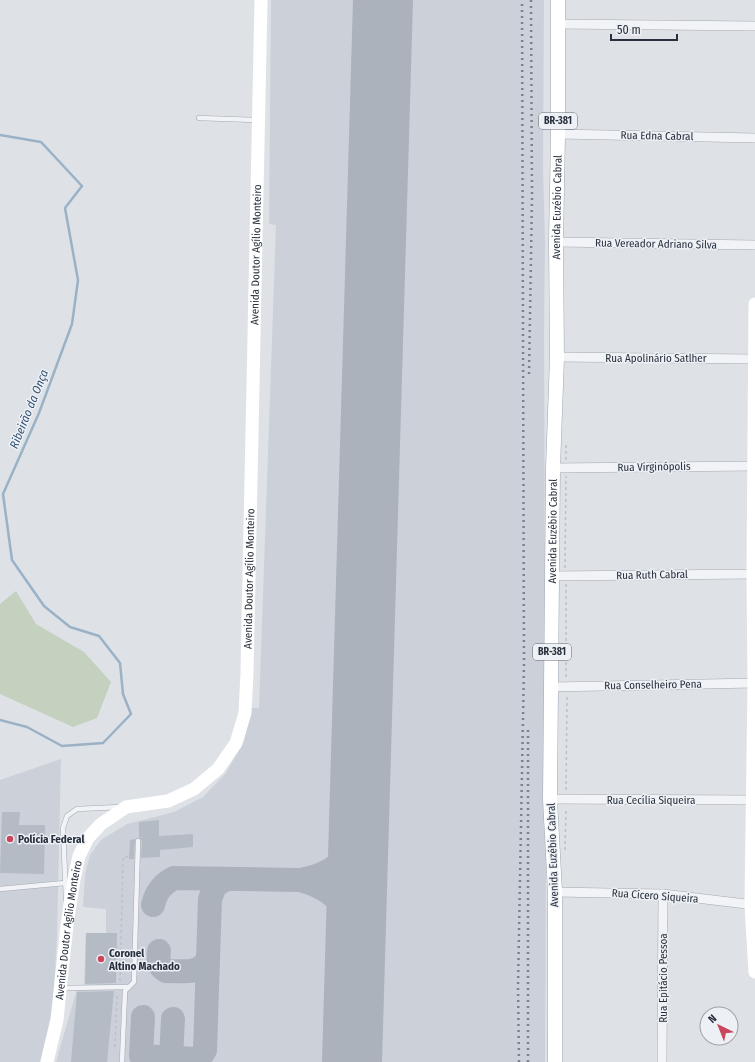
<svg xmlns="http://www.w3.org/2000/svg" width="755" height="1062" font-family="'Fira Sans Condensed',sans-serif">
  <style>
    .built { fill: #ccd1d9 }
    .green { fill: #c4d1bf }
    .lines { fill: none; stroke-linecap: round; stroke-linejoin: round }
    .stream { stroke: #9ab1c6; stroke-width: 2.5 }
    .taxiway { stroke: #abb2bc; stroke-width: 24 }
    .runway { stroke: #abb2bc; stroke-width: 60 }
    .building { fill: #b5bbc4 }
    .lane-casing { stroke: #a4a9b1; stroke-width: 5.5 }
    .street-casing { stroke: #a4a9b1; stroke-width: 10 }
    .primary-casing { stroke: #9ea7b2; stroke-width: 15 }
    .path { stroke: #bdc0c6; stroke-width: 1.5; stroke-dasharray: 3 3; stroke-linecap: butt }
    .lane { stroke: #f1f3f6; stroke-width: 4.5 }
    .street { stroke: #f1f3f6; stroke-width: 9 }
    .secondary { stroke: #fff; stroke-width: 13 }
    .primary { stroke: #fff; stroke-width: 14 }
    .rail { stroke: #788290; stroke-width: 2.5; stroke-dasharray: 2 4; stroke-linecap: butt }
    .poi-dot { fill: #c9465d; stroke: #edf1f5; stroke-width: 1.5 }
    .labels { text-anchor: middle; dominant-baseline: central; stroke-width: 3; stroke-linejoin: round; paint-order: stroke }
    .shield { fill: #edf1f5; stroke: #636a74; stroke-width: 1 }
    .shield-label { font-size: 10px; font-weight: bold; fill: #28303d }
    .street-label { font-size: 11px; fill: #28303d; stroke: #edf1f5 }
    .poi-label { font-size: 11px; font-weight: bold; fill: #28303d; stroke: #edf1f5; text-anchor: start }
    .water-label { font-size: 12px; font-style: italic; fill: #335070; stroke: #edf1f5 }
  </style>
  <rect width="100%" height="100%" fill="#dee2e7"/>
  <!-- built -->
  <g class="built">
    <polygon points="271,0 544,0 543,169 545,242 544,332 546,852 545,1062 56,1062 77,989 84,989 86,933 106,933 106,909 83,907 85,874 90,855 101,840 127,824 174,812 203,797 226,773 244,741 251,708 259,708 276,225 269,224"/>
    <polygon points="61,759 57,936 53,1007 40,1062 0,1062 0,780"/>
  </g>
  <!-- green -->
  <polygon class="green" points="16,591 36,624 84,652 111,682 97,718 73,727 0,694 0,604"/>
  <g class="lines">
    <!-- stream -->
    <polyline class="stream" points="0,135 41,142 82,186 65,208 78,280 72,324 39,413 3,494 12,560 44,606 70,627 99,636 120,663 123,694 131,714 103,743 62,746 27,727 0,720"/>
    <!-- taxiway -->
    <g class="taxiway">
      <path d="M300,880C338,874 351,856 359,819"/>
      <path d="M153,905C156,892 162,884 174,878L300,880C323,886 343,898 351,923C354,932 354,944 355,954"/>
      <path d="M159,951C158,958 158,967 166,971C180,971 204,975 208,957"/>
      <path d="M143,1017L141,1056L197,1059C201,1057 203,1054 205,1050L210,899L215,886L226,879"/>
      <polyline points="171,1058 173,1019"/>
    </g>
    <!-- runway -->
    <polyline class="runway" points="352,1062 383,0"/>
  </g>
  <!-- building -->
  <g class="building">
    <polygon points="2,812 20,812 19,825 45,825 44,874 0,873"/>
    <polygon points="159,820 159,836 193,834 193,847 160,850 160,857 141,858 142,841 139,837 139,822"/>
    <polygon points="135,839 134,859 129,859 130,840"/>
    <polygon points="86,933 117,933 116,983 85,984"/>
    <polygon points="114,991 107,1062 71,1062 77,992"/>
  </g>
  <g class="lines">
    <defs>
      <g id="lane">
        <polyline points="199,118 258,120"/>
        <polyline points="0,889 65,883"/>
        <polyline points="66,899 63,828 67,816 77,809 120,807"/>
        <polyline points="62,988 129,987"/>
        <polyline points="122,1062 125,991 134,982 138,841"/>
      </g>
      <g id="street">
        <polyline points="558,24 755,26"/>
        <polyline points="558,134 755,138"/>
        <polyline points="556,242 755,245"/>
        <polyline points="557,357 754,359"/>
        <polyline points="553,468 755,466"/>
        <polyline points="552,576 753,574"/>
        <polyline points="552,687 755,683"/>
        <polyline points="550,799 752,800"/>
        <polyline points="555,892 663,894 755,905"/>
        <polyline points="662,1062 663,894"/>
      </g>
      <g id="primary">
        <path id="s2" d="M555,1062V892L550,799L553,468L557,357L556,242L558,134V0"/>
      </g>
    </defs>
    <!-- lane casing -->
    <use href="#lane" class="lane-casing"/>
    <!-- street casing -->
    <use href="#street" class="street-casing"/>
    <!-- primary casing -->
    <use href="#primary" class="primary-casing"/>
    <!-- path -->
    <g class="path">
      <polyline points="566,460 566,444"/>
      <polyline points="565,568 566,476"/>
      <polyline points="566,584 566,678"/>
      <polyline points="566,790 567,696"/>
      <polyline points="565,850 566,808"/>
      <polyline points="120,981 123,857 132,857"/>
      <polyline points="115,1047 117,995"/>
    </g>
    <!-- lane -->
    <use href="#lane" class="lane"/>
    <!-- street -->
    <use href="#street" class="street"/>
    <!-- secondary -->
    <g class="secondary">
      <polyline points="755,304 753,574 754,683 751,905 755,972"/>
      <path id="s1" d="M47,1062L57,1020L67,925L74,879L79,856L88,838L101,824L126,807L168,801L194,789L218,769L236,743L245,713L247,673L261,0"/>
    </g>
    <!-- primary -->
    <use href="#primary" class="primary"/>
    <!-- rail -->
    <g class="rail">
      <polyline points="529,374 532,198 531,0"/>
      <polyline points="519,1062 518,987 524,665 522,0"/>
      <polyline points="528,1062 528,728"/>
    </g>
  </g>
  <!-- markers -->
  <g class="poi-dot">
    <circle cx="10" cy="839" r="4"/>
    <circle cx="101" cy="959" r="4"/>
  </g>
  <g class="labels">
    <!-- shield labels -->
    <g class="shield">
      <rect x="539" y="113" width="38" height="16" rx="3"/>
      <rect x="533" y="644" width="38" height="16" rx="3"/>
    </g>
    <g class="shield-label">
      <text x="558" y="121">BR-381</text>
      <text x="552" y="652">BR-381</text>
    </g>
    <!-- street labels -->
    <g class="street-label">
      <text transform="translate(657 136) rotate(1)">Rua Edna Cabral</text>
      <text stroke="none"><textPath href="#s2" startOffset="855">Avenida Euzébio Cabral</textPath></text>
      <text transform="translate(656 244) rotate(1)">Rua Vereador Adriano Silva</text>
      <text stroke="none"><textPath href="#s1" startOffset="902">Avenida Doutor Agílio Monteiro</textPath></text>
      <text x="656" y="358">Rua Apolinário Satlher</text>
      <text transform="translate(654 467) rotate(-1)">Rua Virginópolis</text>
      <text stroke="none"><textPath href="#s2" startOffset="531">Avenida Euzébio Cabral</textPath></text>
      <text transform="translate(652 575) rotate(-1)">Rua Ruth Cabral</text>
      <text stroke="none"><textPath href="#s1" startOffset="578">Avenida Doutor Agílio Monteiro</textPath></text>
      <text transform="translate(653 685) rotate(-1)">Rua Conselheiro Pena</text>
      <text x="651" y="800">Rua Cecília Siqueira</text>
      <text transform="translate(553 855) rotate(-92)">Avenida Euzébio Cabral</text>
      <text transform="translate(655 896) rotate(4)">Rua Cícero Siqueira</text>
      <text stroke="none"><textPath href="#s1" startOffset="134">Avenida Doutor Agílio Monteiro</textPath></text>
      <text transform="translate(663 978) rotate(-90)">Rua Epitácio Pessoa</text>
    </g>
    <!-- poi labels -->
    <g class="poi-label">
      <text x="18" y="839">Polícia Federal</text>
      <text x="109" y="953">Coronel<tspan x="109" dy="13">Altino Machado</tspan></text>
    </g>
    <!-- water labels -->
    <g class="water-label">
      <text transform="translate(29 409) rotate(-68)">Ribeirão da Onça</text>
    </g>
  </g>
  <!-- north arrow -->
  <g transform="translate(719 1026) rotate(317)"><circle r="19" fill="#edf1f5" stroke="#9ea4ab"/>
  <path d="M0-3L7 15L0 10L-7 15Z" fill="#c9465d"/>
  <text y="-6" font-size="11" font-weight="bold" text-anchor="middle" fill="#28303d">N</text>
  </g>
  <!-- scale -->
  <path d="M611 34v6h66v-6" fill="none" stroke="#28303d" stroke-width="2"/>
  <text x="617" y="34" font-size="12" fill="#28303d" stroke="#edf1f5" stroke-width="3" paint-order="stroke">50 m</text>
</svg>
